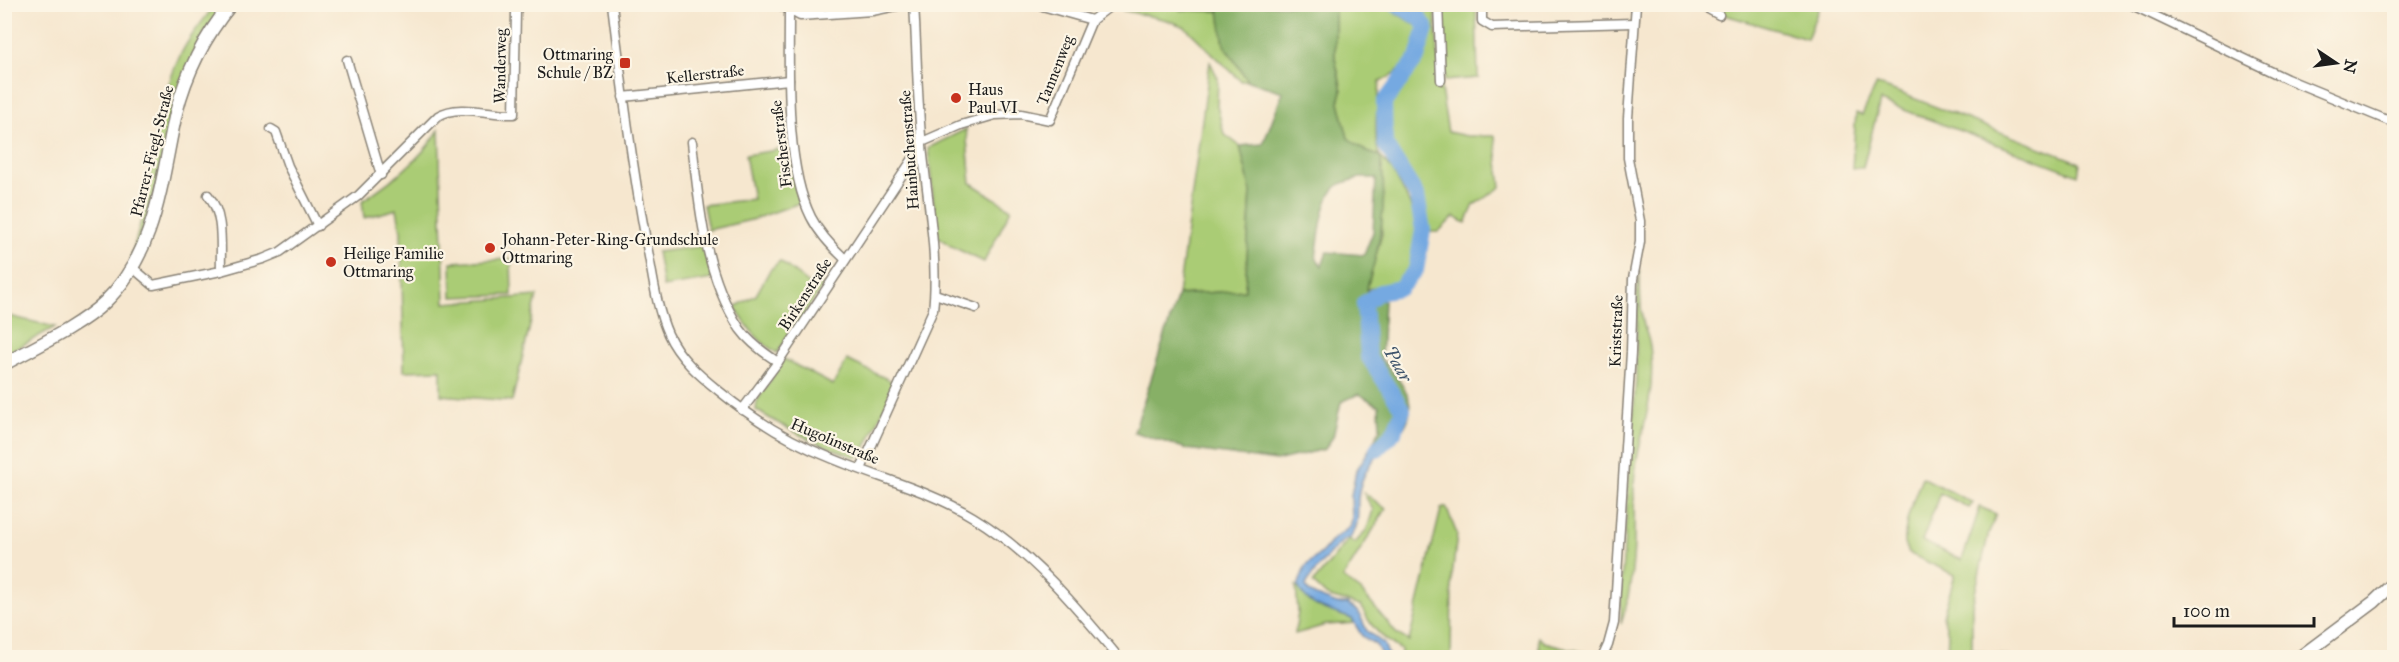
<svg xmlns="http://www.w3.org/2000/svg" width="2399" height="662" font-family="'IM FELL Great Primer',serif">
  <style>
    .green { fill: #aacc74; stroke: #637448; stroke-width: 1.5 }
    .forest { fill: #87b066; stroke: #526641; stroke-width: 1.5; fill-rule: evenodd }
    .water { fill: #74a9e1; stroke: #48627e; stroke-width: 1.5 }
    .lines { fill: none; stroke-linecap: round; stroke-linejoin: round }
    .river { stroke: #74a9e1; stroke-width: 16 }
    .street-casing { stroke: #898276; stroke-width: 11 }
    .secondary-casing { stroke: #898276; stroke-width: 15 }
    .street { stroke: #fff; stroke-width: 8 }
    .secondary { stroke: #fff; stroke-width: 12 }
    .poi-dot { fill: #c8321e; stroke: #fcf5e5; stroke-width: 2 }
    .labels { text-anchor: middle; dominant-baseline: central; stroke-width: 4.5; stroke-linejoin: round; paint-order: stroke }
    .poi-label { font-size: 16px; fill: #1c1c1c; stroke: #fcf5e5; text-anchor: start }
    .street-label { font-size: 16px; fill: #1c1c1c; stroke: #fcf5e5 }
    .water-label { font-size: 18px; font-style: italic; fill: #3f546b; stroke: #fcf5e5 }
  </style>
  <rect width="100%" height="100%" fill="#fcf5e5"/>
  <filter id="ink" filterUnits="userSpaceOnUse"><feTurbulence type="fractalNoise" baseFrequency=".0167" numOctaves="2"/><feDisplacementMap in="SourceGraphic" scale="12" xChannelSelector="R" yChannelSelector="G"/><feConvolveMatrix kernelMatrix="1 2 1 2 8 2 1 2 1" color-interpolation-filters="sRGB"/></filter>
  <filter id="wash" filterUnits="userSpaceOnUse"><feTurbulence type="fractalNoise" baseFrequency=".008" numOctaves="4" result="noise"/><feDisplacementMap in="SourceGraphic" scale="24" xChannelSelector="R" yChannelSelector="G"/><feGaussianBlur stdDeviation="1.35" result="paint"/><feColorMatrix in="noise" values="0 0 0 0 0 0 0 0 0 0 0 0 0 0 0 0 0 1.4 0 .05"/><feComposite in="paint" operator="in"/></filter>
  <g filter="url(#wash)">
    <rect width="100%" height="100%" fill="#f6e7cf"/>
    <!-- green -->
    <g class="green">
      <polygon points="1119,4 1178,4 1180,10 1220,11 1224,45 1248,81 1241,81 1185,27 1167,20 1122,10"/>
      <path d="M215,5H225L202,37L147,222L132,258L130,259C153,194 150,121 179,58C188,38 202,22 215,5Z"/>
      <path d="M1335,5H1388C1396,18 1412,18 1421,30C1411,57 1407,69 1380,82C1378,104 1373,129 1378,151C1380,160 1390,165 1394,173C1410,203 1424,224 1415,259C1412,267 1409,276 1401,281C1391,287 1377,285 1366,290L1382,234L1380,156L1367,152L1348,139L1339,102L1342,91L1335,58Z"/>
      <polygon points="1403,5 1435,5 1440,83 1448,132 1467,136 1495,136 1501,187 1474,205 1466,223 1454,217 1438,232 1428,232 1420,197 1389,145 1391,104 1398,87 1415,71 1428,31 1424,19"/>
      <polygon points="1441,5 1476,5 1478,78 1445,81"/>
      <polygon points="1715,5 1715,4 1820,5 1807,39 1725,15"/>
      <polygon points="1210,62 1218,78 1217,106 1224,134 1240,146 1251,192 1245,290 1178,295"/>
      <polygon points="1877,84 2080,163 2078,175 1880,101 1863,167 1852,168 1856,113 1862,115"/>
      <polygon points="966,129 971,183 1011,209 984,262 951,246 937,236 928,148"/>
      <path d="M439,130L445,303L537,296L512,401L441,395V370L404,371L401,231L397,209L364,218L362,201C392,180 420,161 439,130Z"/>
      <polygon points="789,148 800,203 751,220 708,230 703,205 753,199 745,155"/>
      <polygon points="704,246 713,279 663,287 657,252"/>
      <polygon points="511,259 512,295 452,297 451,262"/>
      <path d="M780,261L812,286L824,285L777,353C757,341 747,327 735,307L756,295L770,270Z"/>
      <path d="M1640,270C1640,285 1640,301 1642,316C1643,325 1647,333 1649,342C1652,355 1652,371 1651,384C1649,420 1633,456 1634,492C1635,537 1635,581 1621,624V588L1636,379L1637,293Z"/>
      <polygon points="5,315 55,327 5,355"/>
      <path d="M784,359L833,385L847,360L896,383L862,455L856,457C820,446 788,430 756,410L757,401Z"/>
      <path d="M1922,477L1973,503L1969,508L1940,493L1922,541L1962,560L1980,507L1996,514L1988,536L1972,606V650L2009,657H1947L1948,633L1943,616L1955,575L1908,553C1898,534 1915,496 1922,477Z"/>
      <path d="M1363,492L1386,509L1343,578L1361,591L1397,634L1409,641L1441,509L1446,507L1457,534L1452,577L1451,657H1401V650C1382,638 1370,627 1361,606L1327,596L1313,583L1349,539L1355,543L1367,529L1373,510Z"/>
      <polygon points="1296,586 1317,606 1352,619 1355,623 1326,625 1295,634 1298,612"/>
      <polygon points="1538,637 1544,642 1595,655 1595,657 1540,657"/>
    </g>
    <!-- forest -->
    <path class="forest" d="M1178,5H1335V58L1342,91L1339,102L1348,138L1367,152L1380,156C1389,199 1380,250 1366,290L1384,301L1381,359C1405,385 1426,410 1393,440L1390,432L1369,450L1380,429L1379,406L1359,394L1341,402L1333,437L1325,449L1276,461L1187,449L1134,432L1178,295L1245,290L1251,192L1240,146L1263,144L1283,92L1248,81L1224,45L1219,11L1180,10ZM1360,178H1376L1373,232L1364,255L1327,252L1322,266L1316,258C1319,240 1322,197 1337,186C1343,182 1353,180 1360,178Z"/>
    <!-- water -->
    <path class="water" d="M1390,431L1393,440C1375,456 1360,473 1358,499C1357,511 1360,524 1352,535C1348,542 1351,536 1345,540C1337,544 1308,578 1306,586L1309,592L1316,596L1337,604H1347L1358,611L1367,631L1384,644L1389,657L1383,658L1376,645L1362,636L1352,619C1333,611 1306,608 1298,586L1305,567L1323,551L1332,540L1350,527L1352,519L1351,495L1356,471L1369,450Z"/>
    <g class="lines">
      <!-- river -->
      <polyline class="river" points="1377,449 1394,432 1403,410 1368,356 1364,303 1380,292 1400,288 1416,270 1423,230 1417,196 1385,144 1384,103 1417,58 1426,28 1420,18 1396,4"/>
    </g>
  </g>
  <g filter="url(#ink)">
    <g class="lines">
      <defs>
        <g id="street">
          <path d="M612,4C622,86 632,166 647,246C653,276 656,307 668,334C679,358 699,375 719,391C753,419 790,442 831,458C878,478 929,490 973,517C1031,552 1076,606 1119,658"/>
          <polyline points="778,4 800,16 872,11 906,4"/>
          <polyline points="1035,4 1092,20 1113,4"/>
          <polyline points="1438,4 1441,80"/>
          <polyline points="1482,4 1482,21 1492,27 1634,23"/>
          <polyline points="1699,4 1719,15"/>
          <polyline points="2130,4 2287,79 2394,123"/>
          <path d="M789,12C789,69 785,166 811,217C819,233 832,247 845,259"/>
          <polyline points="347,60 381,175"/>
          <polyline points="623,97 789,80"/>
          <polyline points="271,129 276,132 288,166 318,226"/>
          <path d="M692,142C699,205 704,274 740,329C750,343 764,353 778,362"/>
          <path d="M208,195C225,215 220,247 221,271"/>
          <path d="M133,268L153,285L221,271L263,259L280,252L358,196L438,116C459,103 490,115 514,114L516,12L520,4"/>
          <polyline points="935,294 976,308"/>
          <polyline points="742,410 778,362 914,157 922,142 961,125 995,115 1021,114 1050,120 1092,20"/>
          <path d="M861,469L933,310C939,260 927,197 922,146C917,99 917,51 914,4"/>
          <polyline points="1602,658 1608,645 1614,623 1631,352 1633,279 1640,242 1640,221 1628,158 1628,118 1636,4"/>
        </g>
        <g id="secondary">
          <path d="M4,364C35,347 80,326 105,302C157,252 161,179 176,113C186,73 205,36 231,4"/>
          <polyline points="2299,658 2374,602 2394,583"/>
        </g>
      </defs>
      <!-- street casing -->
      <use href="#street" class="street-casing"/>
      <!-- secondary casing -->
      <use href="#secondary" class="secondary-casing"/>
      <!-- street -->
      <use href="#street" class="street"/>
      <!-- secondary -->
      <use href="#secondary" class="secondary"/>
    </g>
  </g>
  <!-- markers -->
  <g class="poi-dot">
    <rect x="619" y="57" width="12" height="12" rx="3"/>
    <circle cx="956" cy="98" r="6"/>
    <circle cx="490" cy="248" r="6"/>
    <circle cx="331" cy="262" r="6"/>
  </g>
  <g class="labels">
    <!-- poi labels -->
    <g class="poi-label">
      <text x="613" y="54" text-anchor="end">Ottmaring<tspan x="613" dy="18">Schule / BZ</tspan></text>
      <text x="968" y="89">Haus<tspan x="968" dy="18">Paul VI</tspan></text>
      <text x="502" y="239">Johann-Peter-Ring-Grundschule<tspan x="502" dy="18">Ottmaring</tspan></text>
      <text x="343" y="253">Heilige Familie<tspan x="343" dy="18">Ottmaring</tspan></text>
    </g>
    <!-- street labels -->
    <g class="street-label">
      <text transform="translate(500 66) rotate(-89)">Wanderweg</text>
      <text transform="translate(1055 70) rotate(-68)">Tannenweg</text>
      <text transform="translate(705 74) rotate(-6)">Kellerstraße</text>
      <text transform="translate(781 144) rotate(-97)">Fischerstraße</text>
      <text transform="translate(909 150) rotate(-94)">Hainbuchenstraße</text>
      <text transform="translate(152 151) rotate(-76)">Pfarrer-Fiegl-Straße</text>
      <text transform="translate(805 294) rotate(-57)">Birkenstraße</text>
      <text transform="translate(1616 331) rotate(-88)">Kriststraße</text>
      <text transform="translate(835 441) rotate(23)">Hugolinstraße</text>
    </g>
    <!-- water labels -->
    <g class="water-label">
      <text transform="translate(1398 364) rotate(60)">Paar</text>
    </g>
  </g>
  <!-- margin -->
  <rect width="2399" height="662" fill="none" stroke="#fcf5e5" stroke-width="24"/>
  <!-- north arrow -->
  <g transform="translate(2336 63) rotate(103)" stroke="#fcf5e5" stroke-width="4.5" paint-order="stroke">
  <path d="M0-4.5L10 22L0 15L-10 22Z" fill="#1c1c1c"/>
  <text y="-9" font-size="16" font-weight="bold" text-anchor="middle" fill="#1c1c1c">N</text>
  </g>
  <!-- scale -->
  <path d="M2174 617v9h140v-9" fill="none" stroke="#1c1c1c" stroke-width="3"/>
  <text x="2183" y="617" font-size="18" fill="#1c1c1c" stroke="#fcf5e5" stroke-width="4.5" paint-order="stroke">100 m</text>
</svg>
